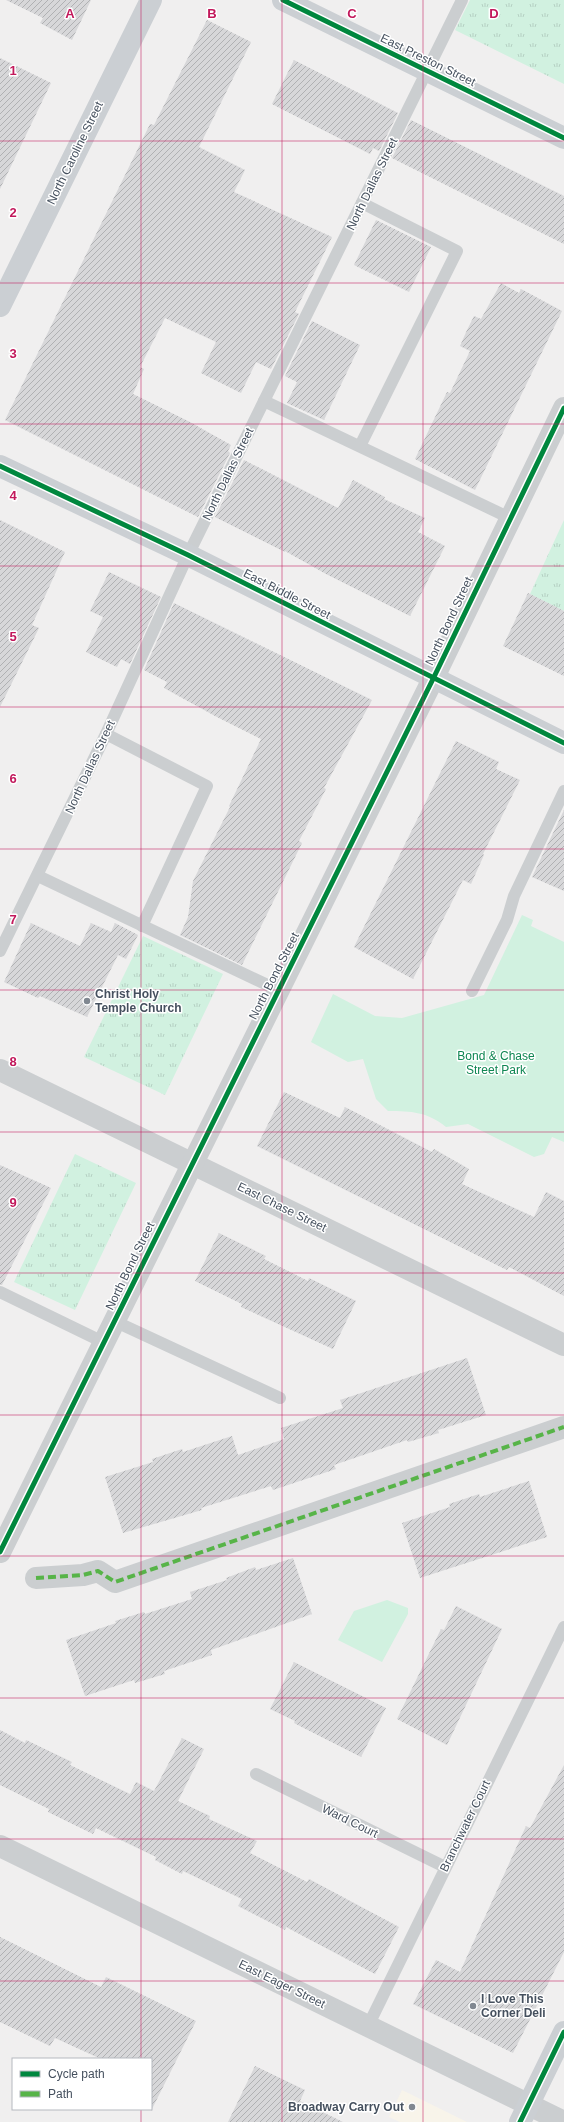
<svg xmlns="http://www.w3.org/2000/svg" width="564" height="2122" font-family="Helvetica,sans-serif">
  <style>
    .commercial { fill: #f8f4ea }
    .grass { fill: url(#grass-tufts) }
    .park { fill: #d1f1e0 }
    .building { fill: url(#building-hatch) }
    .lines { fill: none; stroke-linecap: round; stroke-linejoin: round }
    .lane { stroke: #cbced0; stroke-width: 12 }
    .street { stroke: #cbced0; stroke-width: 22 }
    .secondary { stroke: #cbcfd3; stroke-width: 22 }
    .quiet { stroke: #57b448; stroke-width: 4; stroke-dasharray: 8 4; stroke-linecap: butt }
    .cycleway-casing { stroke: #fff; stroke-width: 8 }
    .cycleway { stroke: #00873e; stroke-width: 5 }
    .grid { fill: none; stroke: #c2185b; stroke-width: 1; stroke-opacity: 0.55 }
    .poi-dot { fill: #818891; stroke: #fff; stroke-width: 1.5 }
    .labels { text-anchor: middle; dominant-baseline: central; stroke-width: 3; stroke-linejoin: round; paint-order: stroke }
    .street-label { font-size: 12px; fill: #45505e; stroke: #fff }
    .poi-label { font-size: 12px; font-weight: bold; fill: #45505e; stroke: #fff; text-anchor: start }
    .park-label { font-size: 12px; fill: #0e8652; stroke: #fff }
    .grid-label { font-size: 13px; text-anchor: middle; font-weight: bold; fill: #c2185b; stroke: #fff; stroke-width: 3; stroke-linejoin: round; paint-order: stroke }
  </style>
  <defs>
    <pattern id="grass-tufts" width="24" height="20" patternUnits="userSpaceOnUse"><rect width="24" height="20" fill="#d1f1e0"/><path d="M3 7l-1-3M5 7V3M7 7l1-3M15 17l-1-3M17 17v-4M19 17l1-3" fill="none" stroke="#b5d0c3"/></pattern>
    <pattern id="building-hatch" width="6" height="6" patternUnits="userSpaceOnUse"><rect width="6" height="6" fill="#d7d7d9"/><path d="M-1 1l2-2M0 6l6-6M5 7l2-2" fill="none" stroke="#b0b1b3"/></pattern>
  </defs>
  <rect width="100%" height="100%" fill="#f0efef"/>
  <!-- commercial -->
  <polygon class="commercial" points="402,2090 467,2122 400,2122 389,2117"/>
  <!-- grass -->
  <g class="grass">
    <polygon points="470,0 564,0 564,84 455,30"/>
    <polygon points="564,520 564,611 530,594"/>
    <polygon points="143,936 223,974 165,1095 84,1057"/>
    <polygon points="75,1154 136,1183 75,1310 14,1282"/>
  </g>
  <!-- park -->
  <g class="park">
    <path d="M522,915L533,920L531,926L564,942V1142L552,1137L544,1154L534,1157L468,1124L446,1127C428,1112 411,1111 388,1111L376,1099L363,1059L348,1062L311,1042L333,994L375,1016L402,1018L484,995Z"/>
    <polygon points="387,1600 408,1608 408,1614 382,1662 338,1640 354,1611"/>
  </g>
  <!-- building -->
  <g class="building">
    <polygon points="6,0 91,0 72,40 40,23 43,18"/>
    <polygon points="207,20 251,42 199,147 245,170 234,192 332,237 295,312 299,314 271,369 256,362 241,393 201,373 216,342 165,318 140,367 144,369 133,394 190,422 231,445 228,451 230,453 198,517 5,420 150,124 154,125"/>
    <polygon points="0,58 51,83 0,189"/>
    <polygon points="294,60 398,113 379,151 373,148 370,154 272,104"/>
    <polygon points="411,120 564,196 564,244 392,158"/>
    <polygon points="376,220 431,247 409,292 354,265"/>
    <polygon points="501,283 519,293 521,289 562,311 475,490 415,459 447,392 450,393 470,351 460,346 467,330 474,316 481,319"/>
    <polygon points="312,321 360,345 324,420 287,403 297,382 285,376"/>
    <polygon points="244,460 338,508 353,480 385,497 384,499 425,518 418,532 445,546 410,616 326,574 285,551 285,552 215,517"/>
    <polygon points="0,520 65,552 32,625 39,628 0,707"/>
    <polygon points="109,572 161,597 130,664 121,659 117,667 86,652 103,617 90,611"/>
    <polygon points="528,593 564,611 564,676 503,646"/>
    <polygon points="174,603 372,700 324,788 326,789 299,841 302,843 242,965 180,935 188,917 193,881 230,807 229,806 261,739 215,716 164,688 167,682 144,670"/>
    <polygon points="456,741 499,762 496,769 520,780 483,854 484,855 471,884 463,880 413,979 354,947"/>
    <polygon points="564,810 564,891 532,877"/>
    <polygon points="31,923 80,946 91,923 111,932 115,923 138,935 126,959 118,955 87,1017 40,996 38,998 4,982"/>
    <polygon points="284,1092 340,1118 345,1107 432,1152 434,1149 469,1169 462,1184 534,1217 546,1192 564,1201 564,1296 509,1267 507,1270 436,1235 257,1146"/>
    <polygon points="0,1165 51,1188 2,1285 0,1285"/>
    <polygon points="219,1233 266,1256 264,1259 308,1281 309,1278 356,1301 333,1349 241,1307 242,1304 195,1281"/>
    <polygon points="467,1358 486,1415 438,1430 439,1433 408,1442 407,1440 334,1465 336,1469 273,1490 271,1486 201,1508 202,1510 123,1533 105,1477 153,1462 152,1459 182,1449 183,1452 232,1436 238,1455 284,1439 281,1428 343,1408 340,1400"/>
    <polygon points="529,1481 547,1537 420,1578 402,1523 450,1507 449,1504 479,1494 480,1497"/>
    <polygon points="293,1558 312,1614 211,1650 212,1655 164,1671 165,1674 135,1683 134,1680 85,1696 66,1640 116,1623 115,1621 144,1612 145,1614 192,1599 190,1592 227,1580 226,1578 255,1567 256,1570"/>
    <polygon points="456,1606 502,1629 447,1745 397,1719 441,1629 444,1630"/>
    <polygon points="294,1662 386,1708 361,1757 294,1723 295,1721 270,1709"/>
    <polygon points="0,1730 25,1743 26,1740 72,1762 70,1765 130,1794 136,1782 154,1791 182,1738 204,1749 178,1801 210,1816 209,1819 257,1841 250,1853 307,1882 309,1879 399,1927 375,1974 286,1927 285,1930 238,1906 242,1899 183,1871 182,1874 155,1860 156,1857 96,1828 93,1834 48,1812 49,1809 0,1785"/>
    <polygon points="564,1765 564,1952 513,2053 413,2004 436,1960 460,1972 526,1826 530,1828"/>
    <polygon points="0,1937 101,1987 106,1977 196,2021 151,2111 151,2059 101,2059 55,2038 50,2046 0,2022"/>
    <polygon points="255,2066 305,2090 300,2101 343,2122 228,2122"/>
  </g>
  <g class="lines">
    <!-- lane -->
    <g class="lane">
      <polyline points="264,401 510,518"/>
      <polyline points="360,446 457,251 362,203"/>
      <polyline points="106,734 207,786 142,926"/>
      <polyline points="38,876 278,990"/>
      <polyline points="0,951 106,734 188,555 462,0"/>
      <polyline points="472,991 507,920 514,896 564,791"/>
      <polyline points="0,1292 103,1342"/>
      <polyline points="114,1321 280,1398"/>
      <polyline points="256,1774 445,1867"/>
      <polyline points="368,2026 564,1627"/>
    </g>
    <!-- street -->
    <g class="street">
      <polyline points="0,1070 564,1345"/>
      <polyline points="0,1552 433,679 564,408"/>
      <polyline points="36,1578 83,1575 98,1571 115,1582 564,1427"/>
      <polyline points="0,1846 564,2122"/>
    </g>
    <!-- secondary -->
    <g class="secondary">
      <polyline points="283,0 564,138"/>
      <polyline points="0,306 151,0"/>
      <polyline points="0,466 188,555 564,743"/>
      <polyline points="520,2122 564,2032"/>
    </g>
    <!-- quiet -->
    <polyline class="quiet" points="36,1578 83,1575 98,1571 115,1582 564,1427"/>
    <defs>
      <g id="cycleway">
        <polyline points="283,0 564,138"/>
        <polyline points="0,466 188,555 564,743"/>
        <polyline points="0,1552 433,679 564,408"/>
        <polyline points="520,2122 564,2032"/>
      </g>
    </defs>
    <!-- cycleway casing -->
    <use href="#cycleway" class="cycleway-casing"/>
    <!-- cycleway -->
    <use href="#cycleway" class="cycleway"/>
  </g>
  <!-- grid -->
  <path class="grid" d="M141,0V2059M282,0V2122M423,0V2122M0,141H564M0,283H564M0,424H564M0,566H564M0,707H564M0,849H564M0,990H564M0,1132H564M0,1273H564M0,1415H564M0,1556H564M0,1698H564M0,1839H564M0,1981H564M141,2109V2122"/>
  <!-- markers -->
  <g class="poi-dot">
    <circle cx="87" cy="1001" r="4"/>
    <circle cx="473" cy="2006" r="4"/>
    <circle cx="412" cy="2107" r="4"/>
  </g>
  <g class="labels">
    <!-- street labels -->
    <g class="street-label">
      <text transform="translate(428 60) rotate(26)">East Preston Street</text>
      <text transform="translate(75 153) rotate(-64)">North Caroline Street</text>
      <text transform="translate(372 184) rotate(-64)">North Dallas Street</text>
      <text transform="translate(228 474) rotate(-64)">North Dallas Street</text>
      <text transform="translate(287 594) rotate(27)">East Biddle Street</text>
      <text transform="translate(449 621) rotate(-65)">North Bond Street</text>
      <text transform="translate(90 767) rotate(-65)">North Dallas Street</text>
      <text transform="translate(274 976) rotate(-63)">North Bond Street</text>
      <text transform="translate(282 1207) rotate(26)">East Chase Street</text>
      <text transform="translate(130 1266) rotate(-64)">North Bond Street</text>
      <text transform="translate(350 1821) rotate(26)">Ward Court</text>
      <text transform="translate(465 1826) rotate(-64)">Branchwater Court</text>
      <text transform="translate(282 1984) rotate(26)">East Eager Street</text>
    </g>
    <!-- poi labels -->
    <g class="poi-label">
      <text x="95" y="994">Christ Holy<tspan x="95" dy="14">Temple Church</tspan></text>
      <text x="481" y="1999">I Love This<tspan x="481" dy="14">Corner Deli</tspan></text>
      <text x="404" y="2107" text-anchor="end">Broadway Carry Out</text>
    </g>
    <!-- park labels -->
    <g class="park-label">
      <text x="496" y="1056">Bond &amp; Chase<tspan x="496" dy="14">Street Park</tspan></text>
    </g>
  </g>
  <g class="grid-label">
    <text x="70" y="18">A</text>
    <text x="212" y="18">B</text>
    <text x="352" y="18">C</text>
    <text x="494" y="18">D</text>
    <text x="13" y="75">1</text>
    <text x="13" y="217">2</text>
    <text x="13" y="358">3</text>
    <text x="13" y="500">4</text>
    <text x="13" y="641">5</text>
    <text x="13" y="783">6</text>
    <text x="13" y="924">7</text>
    <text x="13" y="1066">8</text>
    <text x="13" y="1207">9</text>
  </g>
  <!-- legend -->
  <rect x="12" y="2058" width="140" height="52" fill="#ffffff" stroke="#b5b9bf"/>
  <rect x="20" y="2071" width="20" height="6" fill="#00873e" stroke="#b5b9bf"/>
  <text x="48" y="2078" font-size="12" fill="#45505e">Cycle path</text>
  <rect x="20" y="2091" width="20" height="6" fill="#57b448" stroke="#b5b9bf"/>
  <text x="48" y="2098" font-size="12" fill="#45505e">Path</text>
</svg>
